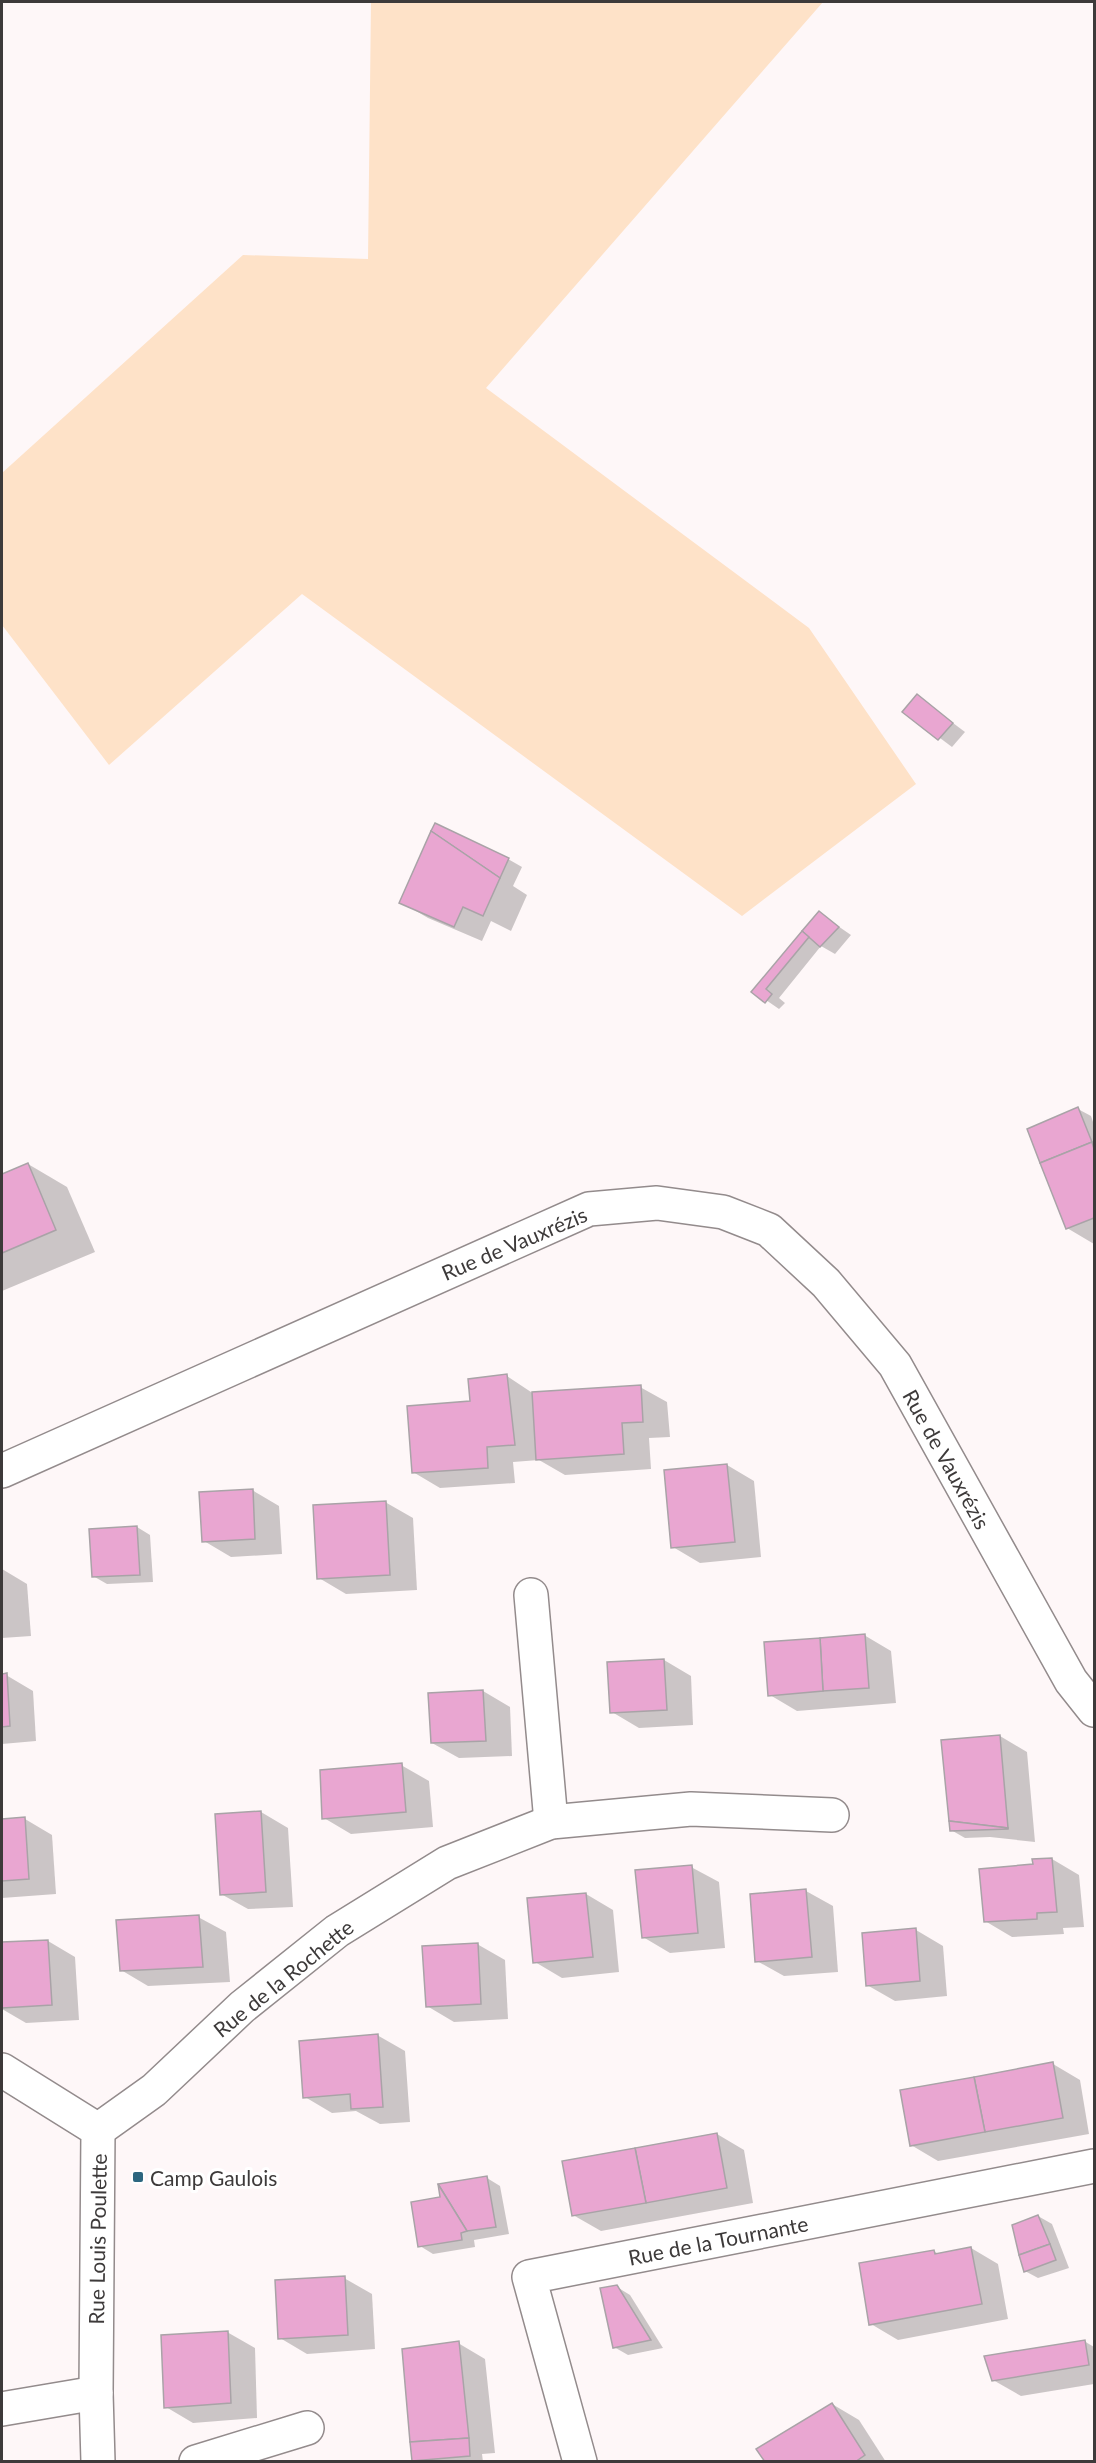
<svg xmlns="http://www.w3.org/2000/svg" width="1096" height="2463" font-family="Lato,sans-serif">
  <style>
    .green { fill: #fee2c8 }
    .shadow { fill: #0003 }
    .building { fill: #e9a6d1; stroke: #a9a3a7; stroke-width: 1.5 }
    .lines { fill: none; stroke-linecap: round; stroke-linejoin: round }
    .minor-casing { stroke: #938b8c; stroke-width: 36 }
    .minor { stroke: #fff; stroke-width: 33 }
    .poi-dot { fill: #2d6780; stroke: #fff; stroke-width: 2 }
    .labels { text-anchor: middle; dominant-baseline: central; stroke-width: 6; stroke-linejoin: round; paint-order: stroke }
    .street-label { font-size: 21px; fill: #3d3a3a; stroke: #fff }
    .poi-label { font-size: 21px; fill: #3d3a3a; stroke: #fff; text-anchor: start }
  </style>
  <rect width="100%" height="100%" fill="#fef7f8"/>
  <!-- green -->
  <polygon class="green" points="371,2 823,2 486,388 809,628 916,784 742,916 302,594 109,765 2,625 2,473 243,255 368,259"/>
  <!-- shadow -->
  <g class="shadow">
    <polygon points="917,696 965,732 952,747 904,711"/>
    <polygon points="508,859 522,867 513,886 527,895 511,931 491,921 482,941 428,918 401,902"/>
    <polygon points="819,913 851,935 835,954 821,946 779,998 785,1003 779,1009 753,991"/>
    <polygon points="1078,1109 1091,1116 1094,1125 1094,1244 1067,1228"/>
    <polygon points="28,1164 67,1187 95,1252 2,1291 2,1175"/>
    <polygon points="507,1376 534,1394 640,1387 667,1402 670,1437 649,1438 651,1469 565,1475 539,1460 513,1462 515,1483 440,1488 413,1472 472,1402"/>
    <polygon points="727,1465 754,1481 761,1557 700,1563 673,1547"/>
    <polygon points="252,1490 279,1506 282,1554 231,1557 204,1541"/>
    <polygon points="385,1502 413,1518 417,1590 346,1594 319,1578"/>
    <polygon points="137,1527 150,1535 153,1582 107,1584 93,1576"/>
    <polygon points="2,1569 27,1584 31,1636 2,1638"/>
    <polygon points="864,1635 891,1651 896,1703 797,1711 770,1695"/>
    <polygon points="664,1660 691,1676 693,1725 639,1728 612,1712"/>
    <polygon points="2,1675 6,1675 33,1691 36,1741 2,1744"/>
    <polygon points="483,1691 510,1707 512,1756 459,1758 432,1743"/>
    <polygon points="1000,1736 1027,1752 1035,1842 990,1837 965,1838 951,1830"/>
    <polygon points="401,1765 429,1781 433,1827 351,1834 324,1818"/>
    <polygon points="261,1812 288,1828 293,1907 248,1909 221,1894"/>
    <polygon points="25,1819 52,1835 56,1894 2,1898 2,1820"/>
    <polygon points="1052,1859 1079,1875 1084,1927 1063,1928 1064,1934 1012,1937 985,1921 1035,1866 1034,1860"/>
    <polygon points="691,1867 719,1882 725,1948 670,1953 643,1937"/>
    <polygon points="806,1891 833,1906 838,1972 784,1976 757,1961"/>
    <polygon points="586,1894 613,1910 619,1972 562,1978 535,1962"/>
    <polygon points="198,1917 226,1932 230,1982 148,1986 121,1970"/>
    <polygon points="916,1930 943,1946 947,1996 895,2001 867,1985"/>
    <polygon points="48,1941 75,1957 79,2020 26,2023 2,2009 2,1944"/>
    <polygon points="477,1944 505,1960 508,2019 454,2022 427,2006"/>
    <polygon points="377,2035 405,2051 410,2122 380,2124 356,2111 332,2113 305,2097"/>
    <polygon points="1053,2064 1080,2080 1089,2134 938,2161 911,2145"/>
    <polygon points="717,2134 744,2150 753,2203 601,2231 573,2215"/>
    <polygon points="487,2178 500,2186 509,2234 474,2240 475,2247 433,2254 420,2246 441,2198"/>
    <polygon points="1038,2216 1052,2224 1069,2268 1038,2278 1025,2271"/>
    <polygon points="971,2248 998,2264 1008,2319 898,2340 871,2324 933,2251 939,2254"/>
    <polygon points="344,2278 372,2294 375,2349 307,2354 280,2338"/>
    <polygon points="617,2287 630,2295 663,2348 628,2355 614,2347"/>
    <polygon points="227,2332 255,2348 257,2418 193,2423 166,2407"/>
    <polygon points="1084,2341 1094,2347 1094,2384 1021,2396 993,2380"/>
    <polygon points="458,2343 485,2359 495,2453 482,2454 483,2462 415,2462 413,2460"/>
    <polygon points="832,2404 859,2420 886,2462 766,2462"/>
  </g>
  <!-- building -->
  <g class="building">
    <polygon points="917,694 953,723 938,740 902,712"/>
    <polygon points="435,823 509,858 500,878 431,831"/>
    <polygon points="431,831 500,878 483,916 463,907 454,927 399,903"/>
    <polygon points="819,911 839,927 820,947 802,931"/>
    <polygon points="802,931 809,937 766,989 772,994 765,1003 751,992"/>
    <polygon points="1078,1107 1092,1142 1040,1163 1027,1129"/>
    <polygon points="1092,1142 1094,1149 1094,1218 1066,1229 1040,1163"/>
    <polygon points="28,1163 56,1230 2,1253 2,1174"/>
    <polygon points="507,1374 515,1445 487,1447 488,1468 412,1473 407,1406 470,1401 468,1379"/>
    <polygon points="641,1385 643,1422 622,1423 624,1454 536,1460 532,1392"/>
    <polygon points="727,1464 735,1542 671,1548 664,1470"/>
    <polygon points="253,1489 255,1539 202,1542 199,1492"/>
    <polygon points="386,1501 390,1575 317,1579 313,1505"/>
    <polygon points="137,1526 140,1575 92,1577 89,1529"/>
    <polygon points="865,1634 869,1688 823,1691 820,1638"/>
    <polygon points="820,1638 823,1691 768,1696 764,1642"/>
    <polygon points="664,1659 667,1710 610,1713 607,1662"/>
    <polygon points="7,1673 10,1726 2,1727 2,1674"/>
    <polygon points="483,1690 486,1741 431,1743 428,1693"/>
    <polygon points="1000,1735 1008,1828 949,1821 941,1740"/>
    <polygon points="402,1763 406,1812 322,1819 320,1770"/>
    <polygon points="261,1811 266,1892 220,1895 215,1814"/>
    <polygon points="25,1817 29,1879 2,1881 2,1819"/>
    <polygon points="949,1821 1008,1828 1008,1829 950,1831"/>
    <polygon points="1052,1858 1057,1912 1037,1913 1037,1919 984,1922 979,1869 1033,1864 1032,1859"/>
    <polygon points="692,1865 698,1933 642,1938 635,1870"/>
    <polygon points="806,1889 812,1957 755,1962 750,1894"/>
    <polygon points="586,1893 593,1957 533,1963 527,1898"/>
    <polygon points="199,1915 203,1967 120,1971 116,1920"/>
    <polygon points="916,1928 920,1981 866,1986 862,1933"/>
    <polygon points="48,1940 52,2005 2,2008 2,1942"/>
    <polygon points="478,1943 481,2004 426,2007 422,1946"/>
    <polygon points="378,2034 383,2107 351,2109 350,2094 303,2098 299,2041"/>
    <polygon points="1053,2062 1063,2118 985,2132 974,2077"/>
    <polygon points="974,2077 985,2132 910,2146 900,2090"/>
    <polygon points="717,2133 727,2188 646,2203 635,2148"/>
    <polygon points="635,2148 646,2203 572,2216 562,2161"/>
    <polygon points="487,2176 496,2227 467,2231 438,2184"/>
    <polygon points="438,2184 467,2231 461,2233 462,2240 418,2247 411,2202 440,2197"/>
    <polygon points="1038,2215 1050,2244 1019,2255 1012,2225"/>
    <polygon points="1050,2244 1056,2260 1024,2272 1019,2255"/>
    <polygon points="971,2247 982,2304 869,2325 859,2263 934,2250 935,2254"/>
    <polygon points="345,2276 348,2335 278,2339 275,2280"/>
    <polygon points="617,2285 651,2340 613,2348 600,2288"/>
    <polygon points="228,2331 231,2403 164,2408 161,2335"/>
    <polygon points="1085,2340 1089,2365 992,2381 984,2356"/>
    <polygon points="459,2341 469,2438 410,2442 402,2349"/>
    <polygon points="832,2403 865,2455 855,2462 765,2462 756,2449"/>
    <polygon points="469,2438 470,2456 412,2461 410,2442"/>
  </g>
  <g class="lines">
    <defs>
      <g id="minor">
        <polyline points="2,1471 589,1209 657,1203 723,1212 769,1230 826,1283 895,1365 1071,1681 1094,1710"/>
        <polyline points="531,1595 551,1822"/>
        <polyline points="2,2070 98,2130 96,2393 98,2462"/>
        <polyline points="98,2130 154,2090 242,2007 337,1931 447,1863 551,1822 691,1809 832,1815"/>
        <polyline points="2,2409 96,2393"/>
        <polyline points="196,2462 307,2428"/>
        <polyline points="580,2462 529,2277 1094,2166"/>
      </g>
    </defs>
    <!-- minor casing -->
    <use href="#minor" class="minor-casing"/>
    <!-- minor -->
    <use href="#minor" class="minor"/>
  </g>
  <!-- markers -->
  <rect class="poi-dot" x="132" y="2171" width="12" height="12" rx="3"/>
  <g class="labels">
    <!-- street labels -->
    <g class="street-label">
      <text transform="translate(514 1243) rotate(-23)">Rue de Vauxrézis</text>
      <text transform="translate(947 1459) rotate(61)">Rue de Vauxrézis</text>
      <text transform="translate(283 1978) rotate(-39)">Rue de la Rochette</text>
      <text transform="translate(97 2239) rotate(-89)">Rue Louis Poulette</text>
      <text transform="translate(718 2240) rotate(-11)">Rue de la Tournante</text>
    </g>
    <!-- poi labels -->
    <g class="poi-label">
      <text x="150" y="2177">Camp Gaulois</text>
    </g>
  </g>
  <!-- border -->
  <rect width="1096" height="2463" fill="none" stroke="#3d3a3a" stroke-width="6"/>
</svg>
